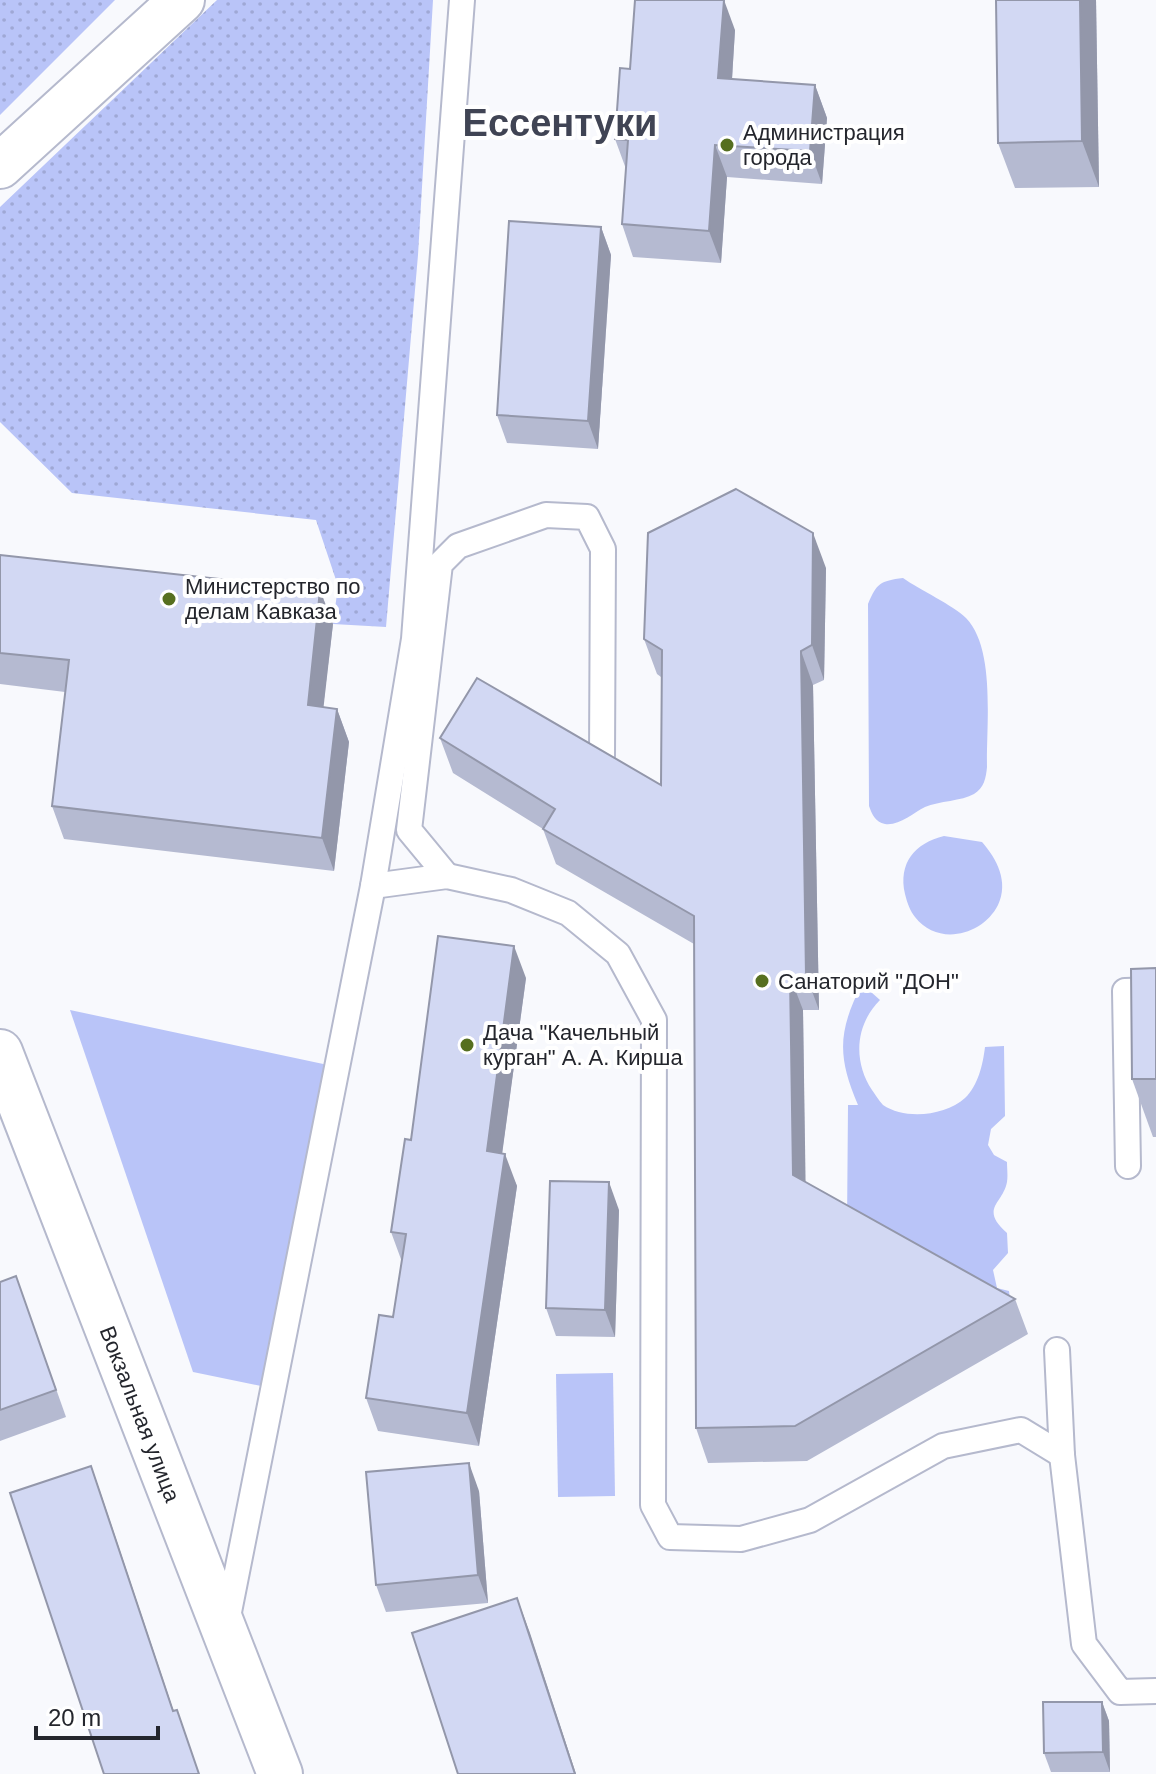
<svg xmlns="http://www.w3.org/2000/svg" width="1156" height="1774" font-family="Helvetica,sans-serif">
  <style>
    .green { fill: #b9c4f8 }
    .park { fill: url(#park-dots) }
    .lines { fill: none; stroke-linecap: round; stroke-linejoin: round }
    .service-casing { stroke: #b5b9cd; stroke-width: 28 }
    .minor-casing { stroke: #b5b9cd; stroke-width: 48 }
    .secondary-casing { stroke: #b5b9cd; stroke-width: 48 }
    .service { stroke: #fff; stroke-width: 24 }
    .minor { stroke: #fff; stroke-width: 44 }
    .secondary { stroke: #fff; stroke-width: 44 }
    .wall { fill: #b5bad1 }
    .shaded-wall { fill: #9397aa }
    .building { fill: #d2d8f3; stroke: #9397aa; stroke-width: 2 }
    .poi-dot { fill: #566f20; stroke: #fff; stroke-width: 3 }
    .labels { text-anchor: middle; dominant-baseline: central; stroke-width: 8; stroke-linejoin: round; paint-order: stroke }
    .poi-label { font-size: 22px; fill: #24262d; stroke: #fff; text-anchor: start }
    .street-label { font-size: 22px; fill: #24262d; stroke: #fff }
    .town-label { font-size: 38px; font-weight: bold; fill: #404454; stroke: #fff }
  </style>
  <defs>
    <pattern id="park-dots" width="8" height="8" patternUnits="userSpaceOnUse" patternTransform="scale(2)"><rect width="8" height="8" fill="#b9c4f8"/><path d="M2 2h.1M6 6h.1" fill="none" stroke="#9fa8d5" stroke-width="1.8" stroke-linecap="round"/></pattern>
  </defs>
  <rect width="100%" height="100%" fill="#f8f9fd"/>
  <!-- green -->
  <g class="green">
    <path d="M903,578C920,590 953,605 966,618C996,649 986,726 987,767C986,778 984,788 974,794C962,801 939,801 925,807C913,813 899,826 885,824C875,822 872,814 869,806L868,604C877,583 880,581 903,578Z"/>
    <path d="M944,836L982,842C997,859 1009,882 998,905C983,935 938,947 915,917C910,911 907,902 905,894C898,863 915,843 944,836Z"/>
    <path d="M862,984L880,1000C855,1025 853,1061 872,1090C875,1094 879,1101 883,1105C905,1120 945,1116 965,1098C978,1086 983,1064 985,1047L1004,1046L1005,1116L991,1129L988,1145L994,1155L1007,1162C1007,1168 1008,1176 1007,1182C1003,1204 979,1208 1007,1233L1008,1253L993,1270L997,1288L1009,1291L1012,1316L847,1225L848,1105H858C837,1056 838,1031 862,984Z"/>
    <polygon points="70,1010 328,1065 261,1386 193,1372"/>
    <polygon points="613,1373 615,1496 558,1497 556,1374"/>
  </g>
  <!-- park -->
  <g class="park">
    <polygon points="0,0 115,0 0,115"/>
    <polygon points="217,0 433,0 418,255 386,627 333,624 338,586 316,520 72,493 0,422 0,207"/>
  </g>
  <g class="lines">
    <defs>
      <g id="service">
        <polyline points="447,876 409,830 440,564 458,546 546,515 587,517 603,549 602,756"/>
        <polyline points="373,886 447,876 511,890 568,913 618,954 654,1020 653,1505 670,1537 741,1539 810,1520 943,1446 1021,1430 1062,1455"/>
        <polyline points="1128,1166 1125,991 1156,990"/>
        <polyline points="1057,1350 1062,1455 1084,1644 1120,1692 1156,1691"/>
        <polyline points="227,1622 373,886 414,639 462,0"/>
      </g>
      <polyline id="minor" points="0,166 182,0"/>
      <g id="secondary">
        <path id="s1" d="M0,1052L280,1774"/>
      </g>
    </defs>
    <!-- service casing -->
    <use href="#service" class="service-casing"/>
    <!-- minor casing -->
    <use href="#minor" class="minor-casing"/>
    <!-- secondary casing -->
    <use href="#secondary" class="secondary-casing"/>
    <!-- service -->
    <use href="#service" class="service"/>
    <!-- minor -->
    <use href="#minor" class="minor"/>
    <!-- secondary -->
    <use href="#secondary" class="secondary"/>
  </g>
  <!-- wall -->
  <g class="wall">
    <polygon points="996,0 1096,0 1099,187 1015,188 998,143"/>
    <polygon points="735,30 732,79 815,85 827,118 822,184 727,177 721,263 633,257 622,224 626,169 615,139"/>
    <polygon points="601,227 611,255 598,449 507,443 497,415"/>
    <polygon points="0,555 320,590 333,624 323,707 337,709 349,742 334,871 64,839 52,806 65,692 0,684"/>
    <polygon points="826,568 824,680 813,685 819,1010 803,1010 805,1182 1015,1299 1028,1334 807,1461 708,1463 696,1428 694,944 556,864 543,829 453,773 440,738 661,785 661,677 657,674 644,639"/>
    <polygon points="1156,968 1156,1137 1153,1137 1132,1079"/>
    <polygon points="526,978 502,1153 517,1186 479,1446 378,1431 366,1398 393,1317 402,1262 391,1232 411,1140"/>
    <polygon points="619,1210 615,1337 556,1336 546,1308"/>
    <polygon points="16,1276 66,1417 0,1441 0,1282"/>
    <polygon points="479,1491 488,1603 386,1612 376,1585"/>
    <polygon points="1102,1702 1109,1721 1110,1772 1051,1772 1044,1753"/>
  </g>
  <!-- shaded-wall -->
  <g class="shaded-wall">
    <polygon points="724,0 735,30 730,111 718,78"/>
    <polygon points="1080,0 1096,0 1099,187 1082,141"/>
    <polygon points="815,85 827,118 822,184 810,151"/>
    <polygon points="715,145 727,177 721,263 709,231"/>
    <polygon points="601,227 611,255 598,449 588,421"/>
    <polygon points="813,533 826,568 824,680 812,645"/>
    <polygon points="320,590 333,624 320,738 308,705"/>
    <polygon points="801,651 813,685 819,1010 806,975"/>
    <polygon points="337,709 349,742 334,871 322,838"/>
    <polygon points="514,946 526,978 498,1184 487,1151"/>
    <polygon points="790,976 803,1010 806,1210 793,1175"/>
    <polygon points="505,1154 517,1186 479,1446 467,1413"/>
    <polygon points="609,1182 619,1210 615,1337 605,1310"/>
    <polygon points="469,1463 479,1491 488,1603 478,1575"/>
    <polygon points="91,1466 101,1494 183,1739 173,1711"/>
    <polygon points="517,1598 530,1633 576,1774 575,1774"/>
    <polygon points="1102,1702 1109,1721 1110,1772 1103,1752"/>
  </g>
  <!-- building -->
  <g class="building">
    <polygon points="635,0 724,0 718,78 815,85 810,151 715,145 709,231 622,224 628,140 615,139 620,68 630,69"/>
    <polygon points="996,0 1080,0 1082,141 998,143"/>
    <polygon points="509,221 601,227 588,421 497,415"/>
    <polygon points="736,489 813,533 812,645 801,651 806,975 790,976 793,1175 1015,1299 795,1426 696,1428 694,916 543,829 555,809 440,738 477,678 661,785 662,650 644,639 648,533"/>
    <polygon points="0,555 320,590 308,705 337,709 322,838 52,806 69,660 0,653"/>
    <polygon points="438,936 514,946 487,1151 505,1154 467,1413 366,1398 379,1315 393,1317 406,1234 391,1232 405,1139 411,1140"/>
    <polygon points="1156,968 1156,1079 1132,1079 1131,969"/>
    <polygon points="550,1181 609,1182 605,1310 546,1308"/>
    <polygon points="16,1276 56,1390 0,1410 0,1282"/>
    <polygon points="469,1463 478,1575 376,1585 366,1472"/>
    <polygon points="91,1466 173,1711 177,1710 199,1774 104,1774 10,1493"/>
    <polygon points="517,1598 575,1774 458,1774 412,1633"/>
    <polygon points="1043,1702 1102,1702 1103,1752 1044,1753"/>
  </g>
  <!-- markers -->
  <g class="poi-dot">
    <circle cx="727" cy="145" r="8"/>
    <circle cx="169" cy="599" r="8"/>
    <circle cx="762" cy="981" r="8"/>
    <circle cx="467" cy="1045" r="8"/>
  </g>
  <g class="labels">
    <!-- poi labels -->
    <g class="poi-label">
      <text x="743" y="132">Администрация<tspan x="743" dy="25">города</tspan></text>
      <text x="185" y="586">Министерство по<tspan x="185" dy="25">делам Кавказа</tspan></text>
      <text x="778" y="981">Санаторий "ДОН"</text>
      <text x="483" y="1032">Дача "Качельный<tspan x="483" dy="25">курган" А. А. Кирша</tspan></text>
    </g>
    <!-- street labels -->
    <g class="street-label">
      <text stroke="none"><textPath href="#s1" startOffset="388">Вокзальная улица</textPath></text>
    </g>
    <!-- town labels -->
    <g class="town-label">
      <text x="560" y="123">Ессентуки</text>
    </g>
  </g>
  <!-- scale -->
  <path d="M36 1726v12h122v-12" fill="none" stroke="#24262d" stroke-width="4"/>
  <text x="48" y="1726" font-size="24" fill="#24262d" stroke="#ffffff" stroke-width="6" paint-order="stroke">20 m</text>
</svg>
